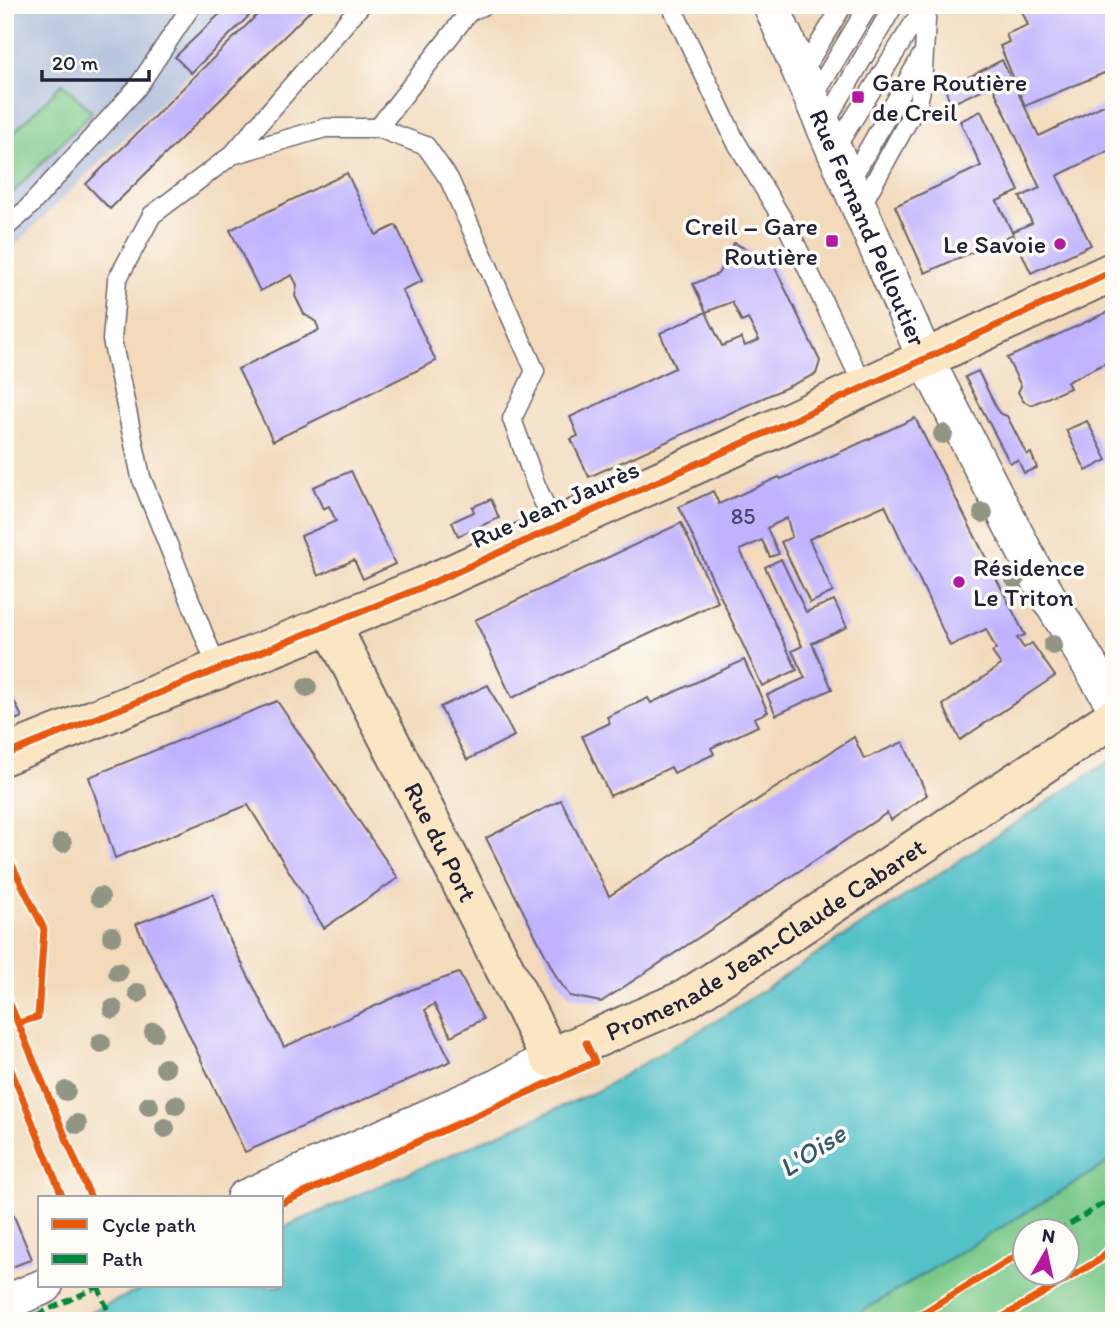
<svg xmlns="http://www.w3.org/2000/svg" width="1119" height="1326" font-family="Itim,sans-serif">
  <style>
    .industrial { fill: #b8c5de }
    .green { fill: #7ac989; stroke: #4e7662; stroke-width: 2; fill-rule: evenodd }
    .water { fill: #53c1c8; stroke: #3a7282; stroke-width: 2 }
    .building { fill: #c0b2fe }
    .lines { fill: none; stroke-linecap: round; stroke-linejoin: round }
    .lane-casing { stroke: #6b6268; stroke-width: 21 }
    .street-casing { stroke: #6b6268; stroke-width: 38 }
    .secondary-casing { stroke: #6b6268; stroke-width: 42 }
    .lane { stroke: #fff; stroke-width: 18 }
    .street { stroke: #fff; stroke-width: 35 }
    .secondary { stroke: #fbe6c4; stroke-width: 38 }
    .quiet { stroke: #00873e; stroke-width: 5; stroke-dasharray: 10 5; stroke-linecap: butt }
    .cycleway-casing { stroke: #fdfcf7; stroke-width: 11 }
    .cycleway { stroke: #e8590c; stroke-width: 7 }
    .tree { fill: #919583 }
    .poi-dot { fill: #b5179e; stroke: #fdfcf7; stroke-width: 2.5 }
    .labels { text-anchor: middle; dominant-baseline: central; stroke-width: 7; stroke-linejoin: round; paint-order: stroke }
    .number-label { font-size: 23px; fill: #4a466c }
    .poi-label { font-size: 26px; fill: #22223b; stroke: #fdfcf7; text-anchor: start }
    .street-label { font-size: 26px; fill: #22223b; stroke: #fdfcf7 }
    .water-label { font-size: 28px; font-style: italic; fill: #335a6c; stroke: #fdfcf7 }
  </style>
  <rect width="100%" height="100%" fill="#fdfcf7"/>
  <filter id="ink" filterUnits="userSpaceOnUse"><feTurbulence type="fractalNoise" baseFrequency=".0143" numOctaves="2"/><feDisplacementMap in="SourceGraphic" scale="14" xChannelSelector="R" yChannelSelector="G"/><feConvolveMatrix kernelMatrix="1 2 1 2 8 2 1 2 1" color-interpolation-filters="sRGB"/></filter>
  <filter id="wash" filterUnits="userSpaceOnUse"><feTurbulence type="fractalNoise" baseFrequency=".00686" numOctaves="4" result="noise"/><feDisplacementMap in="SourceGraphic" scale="28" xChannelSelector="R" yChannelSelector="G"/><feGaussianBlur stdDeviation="1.57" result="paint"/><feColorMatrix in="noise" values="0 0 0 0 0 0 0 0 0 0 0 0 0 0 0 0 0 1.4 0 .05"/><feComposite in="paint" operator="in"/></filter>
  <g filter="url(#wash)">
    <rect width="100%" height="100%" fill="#f2dabb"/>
    <!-- industrial -->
    <polygon class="industrial" points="5,5 260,5 5,255"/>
    <!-- green -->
    <g class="green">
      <polygon points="63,83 92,112 5,201 5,141"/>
      <path d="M1114,1159V1321H846ZM1024,1232H1066V1274H1024Z"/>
    </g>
    <!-- water -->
    <polygon class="water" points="1114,758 1114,1159 846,1321 69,1321 149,1286 282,1286 282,1228 595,1092 724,1016"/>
    <g id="blocks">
      <!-- building -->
      <g class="building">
        <polygon points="229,5 260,5 191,73 175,57"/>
        <polygon points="267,5 316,5 110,209 86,184"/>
        <polygon points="1031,5 1114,5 1114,69 1025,106 1000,46 1009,42 1006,34 1028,25 1021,9"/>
        <polygon points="1002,60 1039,136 1114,100 1114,148 1057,176 1091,245 1031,273 1013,234 925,273 895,206 981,166 960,121 975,114 981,111 1019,191 997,201 1012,232 1032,223 1020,197 1040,188 992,85 951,104 945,89"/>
        <polygon points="347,173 376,235 396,225 422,281 402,290 436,361 273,441 238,369 319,330 316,322 304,314 295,296 297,285 292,275 260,291 230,230"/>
        <polygon points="734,243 760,256 768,253 820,361 816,374 589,477 571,439 578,436 570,417 675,368 660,333 706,312 722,346 741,338 745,346 759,340 748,319 742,322 732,302 706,312 693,284 718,274"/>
        <polygon points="1114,309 1114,359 1067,382 1070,388 1031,405 1023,401 1018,392 1021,386 1007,358"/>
        <polygon points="978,371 999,413 1007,416 1027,455 1031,453 1037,468 1024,473 1018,460 1010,463 965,377"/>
        <polygon points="915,418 1025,635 1017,638 1024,648 1032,643 1055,676 960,740 943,705 1001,665 992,652 996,649 986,629 950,646 885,505 809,539 833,592 810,603 781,542 792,537 787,518 767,528 779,554 770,557 762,540 740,550 797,670 762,686 679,507 713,491 719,504 779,477 781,479"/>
        <polygon points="1087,421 1107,460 1086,471 1066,430"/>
        <polygon points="351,471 395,564 363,579 354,560 318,576 301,536 336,521 329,506 323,509 313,487"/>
        <polygon points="491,499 499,518 458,536 452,522 474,512 472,507"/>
        <polygon points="681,523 718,602 512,698 475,620"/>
        <polygon points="781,559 806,612 834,600 847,627 812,643 832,689 776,715 767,695 805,678 792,651 802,646 765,567"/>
        <polygon points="744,660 768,712 754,718 758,726 711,748 714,754 674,773 671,767 610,796 582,736 610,723 607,717 648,698 651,703"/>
        <polygon points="5,683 22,717 5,724"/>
        <polygon points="488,685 514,736 467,760 440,707"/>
        <polygon points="277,701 398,878 324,928 248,805 115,858 89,777"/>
        <polygon points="854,737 864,759 903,742 927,795 891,820 887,813 601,1002 570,996 557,978 486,838 561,800 609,896"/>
        <polygon points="213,894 224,928 284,1047 413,989 459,973 483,1019 451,1036 434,1004 425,1010 451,1061 245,1152 136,924"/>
        <polygon points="5,1195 32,1259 5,1270"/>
      </g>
    </g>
  </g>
  <g filter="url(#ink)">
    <use href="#blocks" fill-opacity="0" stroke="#6b6268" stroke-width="2"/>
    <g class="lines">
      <defs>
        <g id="lane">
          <polyline points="671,5 735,140 789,230 864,387"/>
          <polyline points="801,74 843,5"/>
          <polyline points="812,99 869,5"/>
          <polyline points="824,125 894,5"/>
          <polyline points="378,128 469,12 485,5"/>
          <polyline points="834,150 925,5"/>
          <polyline points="232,155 361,5"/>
          <polyline points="849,183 922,55"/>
          <polyline points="860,208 918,103 922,85 927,5"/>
          <polyline points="5,228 26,210 137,88 192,5"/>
          <polyline points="218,670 141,477 112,340 117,280 152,215 232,155 325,128 378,128 426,146 449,179 535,371 512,419 536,485 555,528"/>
        </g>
        <g id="street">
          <path id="s1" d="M771,5L925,358L1046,593L1114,705"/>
          <polyline points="244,1198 497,1087 550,1058"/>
          <polyline points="5,1303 45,1286"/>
        </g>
        <g id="secondary">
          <path id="s2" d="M331,625L550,1058L686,999L780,939L1114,717"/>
          <polyline points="5,755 425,586 759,436 1114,271"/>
        </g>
      </defs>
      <!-- lane casing -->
      <use href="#lane" class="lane-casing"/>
      <!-- street casing -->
      <use href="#street" class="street-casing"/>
      <!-- secondary casing -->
      <use href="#secondary" class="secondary-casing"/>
      <!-- lane -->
      <use href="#lane" class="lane"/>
      <!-- street -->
      <use href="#street" class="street"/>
      <!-- secondary -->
      <use href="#secondary" class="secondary"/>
      <!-- quiet -->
      <g class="quiet">
        <polyline points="1057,1232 1114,1197"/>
        <polyline points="98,1286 112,1321"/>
        <polyline points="23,1321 100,1286"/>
      </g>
      <defs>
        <g id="cycleway">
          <polyline points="5,755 425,586 759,436 1114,271"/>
          <polyline points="5,851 44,929 38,1017 18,1023"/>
          <polyline points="5,992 91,1198"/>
          <polyline points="5,1055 63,1198"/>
          <polyline points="282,1203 595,1062 586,1043"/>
          <polyline points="910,1321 1024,1251"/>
          <polyline points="996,1321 1099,1260 1114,1245"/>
        </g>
      </defs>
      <!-- cycleway casing -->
      <use href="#cycleway" class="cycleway-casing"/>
      <!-- cycleway -->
      <use href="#cycleway" class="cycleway"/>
    </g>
    <!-- trees -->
    <g class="tree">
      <circle cx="943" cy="434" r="10"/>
      <circle cx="983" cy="513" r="10"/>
      <circle cx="1015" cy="579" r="10"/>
      <circle cx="1053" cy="645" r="10"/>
      <circle cx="307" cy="687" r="10"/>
      <circle cx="62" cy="843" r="10"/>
      <circle cx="100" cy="897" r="10"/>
      <circle cx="112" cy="936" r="10"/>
      <circle cx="118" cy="972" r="10"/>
      <circle cx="138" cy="993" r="10"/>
      <circle cx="113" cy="1009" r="10"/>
      <circle cx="154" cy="1032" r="10"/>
      <circle cx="101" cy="1043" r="10"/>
      <circle cx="165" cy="1068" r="10"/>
      <circle cx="66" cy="1091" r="10"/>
      <circle cx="176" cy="1105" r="10"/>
      <circle cx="149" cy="1106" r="10"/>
      <circle cx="77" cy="1124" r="10"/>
      <circle cx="165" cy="1128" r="10"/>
    </g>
  </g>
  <!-- markers -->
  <g class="poi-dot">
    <rect x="851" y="90" width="14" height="14" rx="3.5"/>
    <rect x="825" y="234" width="14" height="14" rx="3.5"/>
    <circle cx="1060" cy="244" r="7"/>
    <circle cx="959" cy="582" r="7"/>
  </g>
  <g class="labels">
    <!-- number labels -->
    <g class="number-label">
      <text x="743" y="516">85</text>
    </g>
    <!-- poi labels -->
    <g class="poi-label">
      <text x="872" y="82">Gare Routière<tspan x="872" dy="30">de Creil</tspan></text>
      <text x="818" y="226" text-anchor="end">Creil – Gare<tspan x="818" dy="30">Routière</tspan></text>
      <text x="1046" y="244" text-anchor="end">Le Savoie</text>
      <text x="973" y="567">Résidence<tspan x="973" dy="30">Le Triton</tspan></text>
    </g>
    <!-- street labels -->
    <g class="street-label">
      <text stroke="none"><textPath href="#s1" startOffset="243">Rue Fernand Pelloutier</textPath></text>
      <text transform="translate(555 504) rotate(-24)">Rue Jean Jaurès</text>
      <text stroke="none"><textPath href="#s2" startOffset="243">Rue du Port</textPath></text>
      <text stroke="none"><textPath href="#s2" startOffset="732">Promenade Jean-Claude Cabaret</textPath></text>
    </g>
    <!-- water labels -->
    <g class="water-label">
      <text transform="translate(812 1150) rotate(-33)">L'Oise</text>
    </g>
  </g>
  <!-- margin -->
  <rect width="1119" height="1326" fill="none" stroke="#fdfcf7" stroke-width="28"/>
  <!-- legend -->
  <rect x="38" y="1196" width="245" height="91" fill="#fdfcf7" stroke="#a5a5ac" stroke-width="2"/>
  <rect x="52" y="1219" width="35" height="10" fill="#e8590c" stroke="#a5a5ac" stroke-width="2"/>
  <text x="102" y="1232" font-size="21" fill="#22223b">Cycle path</text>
  <rect x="52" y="1254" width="35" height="10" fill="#00873e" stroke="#a5a5ac" stroke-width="2"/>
  <text x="102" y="1266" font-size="21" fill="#22223b">Path</text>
  <!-- north arrow -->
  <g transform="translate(1046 1252) rotate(9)"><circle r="33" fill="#fdfcf7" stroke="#a5a5ac" stroke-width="2"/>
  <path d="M0-5L12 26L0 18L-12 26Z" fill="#b5179e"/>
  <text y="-10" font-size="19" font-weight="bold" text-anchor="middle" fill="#22223b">N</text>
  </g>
  <!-- scale -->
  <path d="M42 70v10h107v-10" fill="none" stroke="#22223b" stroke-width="3.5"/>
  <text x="52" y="70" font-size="21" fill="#22223b" stroke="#fdfcf7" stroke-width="5" paint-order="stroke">20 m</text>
</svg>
